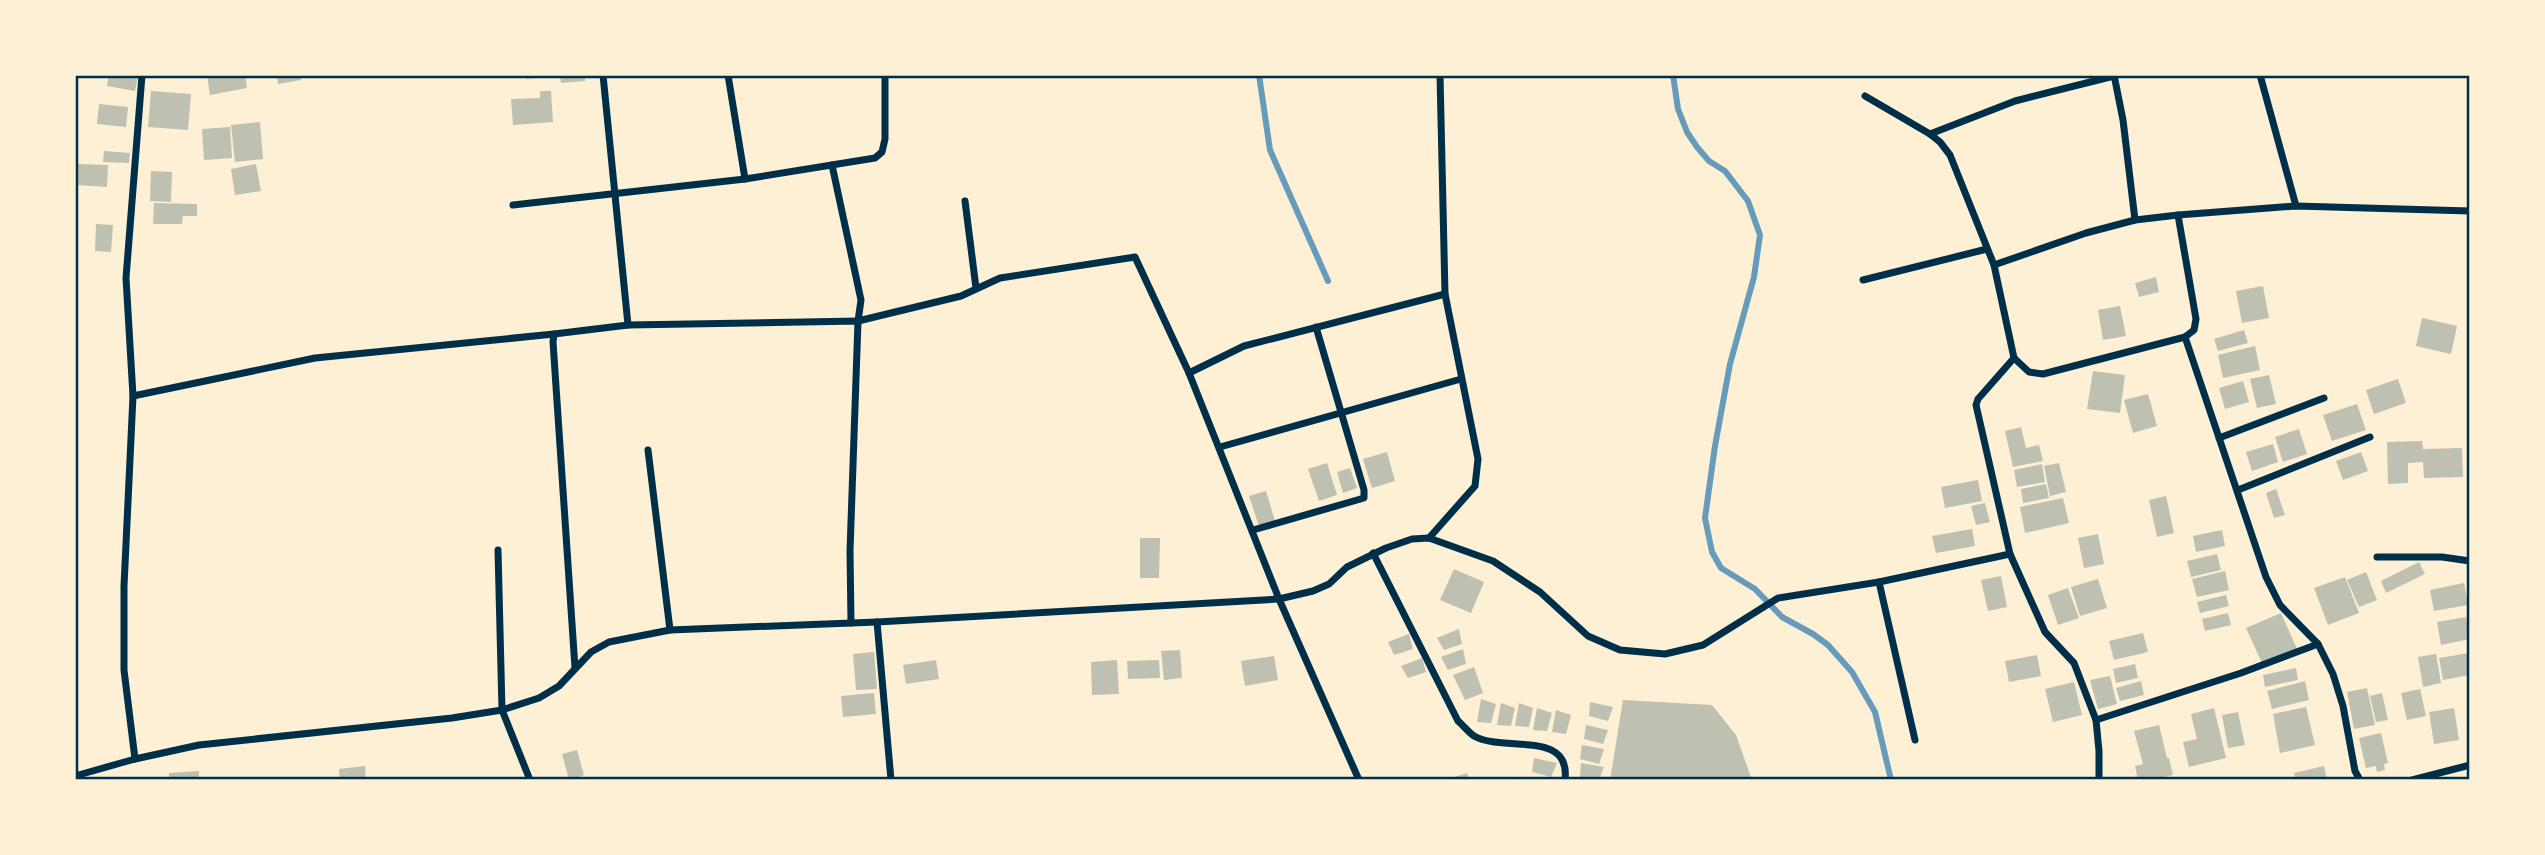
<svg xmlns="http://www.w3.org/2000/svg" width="2545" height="855" font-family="'PT Sans Narrow',sans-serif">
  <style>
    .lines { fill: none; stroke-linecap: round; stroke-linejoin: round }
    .stream { stroke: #669bbc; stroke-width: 6 }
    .building { fill: #bec0b2 }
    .minor { stroke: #003049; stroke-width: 7 }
    .neatline { fill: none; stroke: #003049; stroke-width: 2.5 }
  </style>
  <rect width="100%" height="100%" fill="#fdf0d5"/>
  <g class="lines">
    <!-- stream -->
    <g class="stream">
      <polyline points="1259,75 1270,150 1328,281"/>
      <polyline points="1673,75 1678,109 1687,132 1697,147 1709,161 1725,171 1748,201 1760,235 1754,277 1730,364 1715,446 1705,518 1712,552 1721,568 1755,589 1782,617 1813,634 1828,645 1852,672 1875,712 1891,780"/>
    </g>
  </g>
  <!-- building -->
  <g class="building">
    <polygon points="109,75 138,75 135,91 107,86"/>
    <polygon points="207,75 245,75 247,88 210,95"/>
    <polygon points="277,75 300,75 301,80 278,84"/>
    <polygon points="526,75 549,75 549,77 526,79"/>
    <polygon points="560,75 585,75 585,81 561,83"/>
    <polygon points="151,91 191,94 188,130 148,127"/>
    <polygon points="540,91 551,91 553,122 513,125 511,99 540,98"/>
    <polygon points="99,104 128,107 126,127 97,124"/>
    <polygon points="260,122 263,159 235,162 231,125"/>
    <polygon points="230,127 232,158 204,160 202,129"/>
    <polygon points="104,151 130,153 129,163 103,162"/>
    <polygon points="78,164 108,165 107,187 77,185"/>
    <polygon points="256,164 261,191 235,195 231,169"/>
    <polygon points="151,171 172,172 171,202 150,201"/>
    <polygon points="154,203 197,204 197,216 183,216 182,224 153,224"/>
    <polygon points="96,224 113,225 111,252 95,251"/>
    <polygon points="2156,277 2159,292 2139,297 2135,283"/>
    <polygon points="2263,286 2269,318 2242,323 2236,291"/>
    <polygon points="2120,306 2126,336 2103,340 2098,310"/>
    <polygon points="2422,318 2457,326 2451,354 2416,346"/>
    <polygon points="2244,330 2248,343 2218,351 2214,339"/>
    <polygon points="2255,346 2260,370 2223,378 2218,355"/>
    <polygon points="2093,371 2125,375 2120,413 2087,409"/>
    <polygon points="2269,375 2276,404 2257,408 2250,379"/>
    <polygon points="2398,379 2406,403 2374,414 2366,390"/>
    <polygon points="2243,381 2249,402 2225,409 2219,388"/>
    <polygon points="2148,394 2157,426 2133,433 2124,400"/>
    <polygon points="2357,404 2366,430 2332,441 2323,415"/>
    <polygon points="2021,427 2026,448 2039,445 2043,461 2013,467 2005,431"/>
    <polygon points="2299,429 2307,454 2283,462 2275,437"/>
    <polygon points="2422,441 2423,449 2462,448 2463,477 2424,478 2423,462 2408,463 2408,483 2388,484 2387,442"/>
    <polygon points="2273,444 2278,462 2252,471 2246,452"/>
    <polygon points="1387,452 1395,481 1372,488 1363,459"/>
    <polygon points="2361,452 2368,471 2343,480 2336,461"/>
    <polygon points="1327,463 1337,495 1319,501 1308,469"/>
    <polygon points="2059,463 2066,492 2050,496 2044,466"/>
    <polygon points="2042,464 2045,482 2017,487 2014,470"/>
    <polygon points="1350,468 1357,488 1343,493 1337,472"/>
    <polygon points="1978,480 1982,501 1945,508 1941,487"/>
    <polygon points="2046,484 2049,498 2023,503 2021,489"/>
    <polygon points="2276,489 2285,515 2274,518 2266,493"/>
    <polygon points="1266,491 1275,521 1259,526 1249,496"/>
    <polygon points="2166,496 2174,533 2157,537 2149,500"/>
    <polygon points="2063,498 2069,523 2025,533 2020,507"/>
    <polygon points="1985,503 1990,522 1976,525 1971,506"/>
    <polygon points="1972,529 1975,546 1936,553 1932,536"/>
    <polygon points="2222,530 2225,546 2196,552 2193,536"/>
    <polygon points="2098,534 2104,564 2084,568 2078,538"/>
    <polygon points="1140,538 1160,538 1159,578 1140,578"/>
    <polygon points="2217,554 2221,570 2191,577 2187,561"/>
    <polygon points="2419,562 2425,574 2386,593 2381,581"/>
    <polygon points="1454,569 1484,582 1471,613 1440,600"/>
    <polygon points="2225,571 2229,590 2197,597 2192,579"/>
    <polygon points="2366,572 2377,600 2359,607 2347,580"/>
    <polygon points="2001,576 2007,607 1988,611 1981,580"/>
    <polygon points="2345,577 2359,613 2328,625 2314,588"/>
    <polygon points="2098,579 2107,608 2080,616 2071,587"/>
    <polygon points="2464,583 2468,605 2434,611 2430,590"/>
    <polygon points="2068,588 2079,618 2058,625 2048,595"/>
    <polygon points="2226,595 2229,606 2200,613 2197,602"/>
    <polygon points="2228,613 2231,625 2205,631 2202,619"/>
    <polygon points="2281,613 2297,649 2262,663 2246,628"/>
    <polygon points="2466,617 2470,639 2441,645 2437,622"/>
    <polygon points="1459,629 1462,644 1444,650 1437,638"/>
    <polygon points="2143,633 2148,652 2114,660 2109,641"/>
    <polygon points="1409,634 1413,649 1394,655 1388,642"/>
    <polygon points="1463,649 1466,664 1448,670 1441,657"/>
    <polygon points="1180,650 1182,678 1164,680 1161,651"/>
    <polygon points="874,652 877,689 856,690 853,654"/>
    <polygon points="2469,653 2470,675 2443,680 2439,658"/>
    <polygon points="2436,654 2441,683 2423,687 2418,657"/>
    <polygon points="2037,655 2041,676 2009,682 2005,661"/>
    <polygon points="1274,656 1278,680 1245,686 1241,661"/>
    <polygon points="1422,658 1426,672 1408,678 1401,666"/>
    <polygon points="936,660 939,679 906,684 903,665"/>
    <polygon points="1117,660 1119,694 1092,695 1091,662"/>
    <polygon points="1159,660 1160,678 1128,679 1127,661"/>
    <polygon points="2135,664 2138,678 2116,683 2113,669"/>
    <polygon points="1474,667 1483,693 1465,700 1453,675"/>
    <polygon points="2296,668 2298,680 2265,687 2263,675"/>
    <polygon points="2110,676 2117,704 2098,709 2090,680"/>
    <polygon points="2141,681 2144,695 2120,701 2116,688"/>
    <polygon points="2305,681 2309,700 2272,709 2267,691"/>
    <polygon points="2074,682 2082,715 2053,722 2045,689"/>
    <polygon points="2367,688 2375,725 2354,729 2347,692"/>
    <polygon points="2420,689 2426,716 2407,720 2401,693"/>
    <polygon points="874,693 876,714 843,717 841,696"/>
    <polygon points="2382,693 2388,720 2376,722 2370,696"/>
    <polygon points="1481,699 1496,704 1491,723 1477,722"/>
    <polygon points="1623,700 1712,705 1736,735 1752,780 1610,780"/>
    <polygon points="1590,702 1613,707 1608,721 1589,716"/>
    <polygon points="1501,703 1515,708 1511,726 1497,725"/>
    <polygon points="1519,703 1533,708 1529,727 1515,726"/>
    <polygon points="2306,707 2315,745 2280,753 2273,714"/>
    <polygon points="1537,708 1552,713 1547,731 1533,730"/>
    <polygon points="2214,708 2226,758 2189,767 2183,742 2197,739 2191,714"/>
    <polygon points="2454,708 2459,740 2434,744 2429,712"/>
    <polygon points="1556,710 1571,715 1566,734 1552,732"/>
    <polygon points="2238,712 2245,745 2228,748 2222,715"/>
    <polygon points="1586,725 1608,730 1603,744 1584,739"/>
    <polygon points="2159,725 2167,758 2169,758 2173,775 2152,780 2138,780 2135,766 2143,764 2134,731"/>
    <polygon points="2381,733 2388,763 2384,764 2385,770 2377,772 2376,766 2366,768 2359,738"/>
    <polygon points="1582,745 1604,749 1599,764 1580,759"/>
    <polygon points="577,750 584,775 569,780 562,754"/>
    <polygon points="1534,758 1557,763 1551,777 1532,772"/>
    <polygon points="1581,763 1604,767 1599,780 1580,777"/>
    <polygon points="365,766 366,780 340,780 339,769"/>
    <polygon points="2324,766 2327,780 2296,780 2294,773"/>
    <polygon points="199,771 199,780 169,780 169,773"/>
    <polygon points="1467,773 1469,780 1448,780 1448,779"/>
  </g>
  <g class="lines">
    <!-- minor -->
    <g class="minor">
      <polyline points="728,75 745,179"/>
      <polyline points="2114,75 2123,120 2135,220"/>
      <polyline points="2260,75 2296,206"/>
      <polyline points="1865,96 1930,134 1940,142 1950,155 1994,265"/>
      <polyline points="1930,134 2015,101 2114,76"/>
      <polyline points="832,165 861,300 858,321 961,296 1000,278 1135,257 1189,373"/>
      <polyline points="965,201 976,288"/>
      <polyline points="513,205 745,179 875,158 882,152 885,139 885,75"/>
      <polyline points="2178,215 2196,319 2194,330 2185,337"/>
      <polyline points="1863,280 1987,249"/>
      <polyline points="628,325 858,321 850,551 851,623"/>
      <polyline points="2014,358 2029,372 2043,374 2185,337 2266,577 2280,605 2318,644 2333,674 2343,706 2355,771 2360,780"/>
      <polyline points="133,396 315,358 554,334"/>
      <polyline points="2219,438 2324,398"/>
      <polyline points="1220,447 1461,379"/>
      <polyline points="648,450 670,630"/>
      <polyline points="2238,490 2370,437"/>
      <polyline points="1253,530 1364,498 1364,490 1316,327"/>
      <polyline points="1429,538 1475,486 1478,459 1445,294 1440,75"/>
      <polyline points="498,550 502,710 530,780"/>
      <path d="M1373,553L1458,721C1463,725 1468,732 1474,736C1504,753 1571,729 1565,780"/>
      <polyline points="2010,554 2045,632 2074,663 2096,720 2099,751 2099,780"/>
      <polyline points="2377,557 2442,557 2470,561"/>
      <polyline points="1879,582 1915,740"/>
      <polyline points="877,622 891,780"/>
      <polyline points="575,668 553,342 554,334 628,325 603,75"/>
      <polyline points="2096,720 2241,673 2318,644"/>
      <polyline points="135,759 124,670 124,586 133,396 126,278 142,75"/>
      <polyline points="75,776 135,759 199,745 452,718 502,710 539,698 559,686 591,652 609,642 670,630 877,622 1279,599 1313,591 1329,584 1347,567 1386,548 1412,539 1429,538 1493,561 1540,592 1588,636 1620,650 1665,654 1703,645 1778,598 1879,582 2010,554 1976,405 1978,399 2014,358 1994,265 2086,233 2135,220 2178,215 2296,206 2470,211"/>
      <polyline points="1359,780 1279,599 1189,373 1244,346 1445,294"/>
      <polyline points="2412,780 2470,765"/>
    </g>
  </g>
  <!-- border -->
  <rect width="2545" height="855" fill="none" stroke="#fdf0d5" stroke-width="154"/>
  <rect x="77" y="77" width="2391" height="701" class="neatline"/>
</svg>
